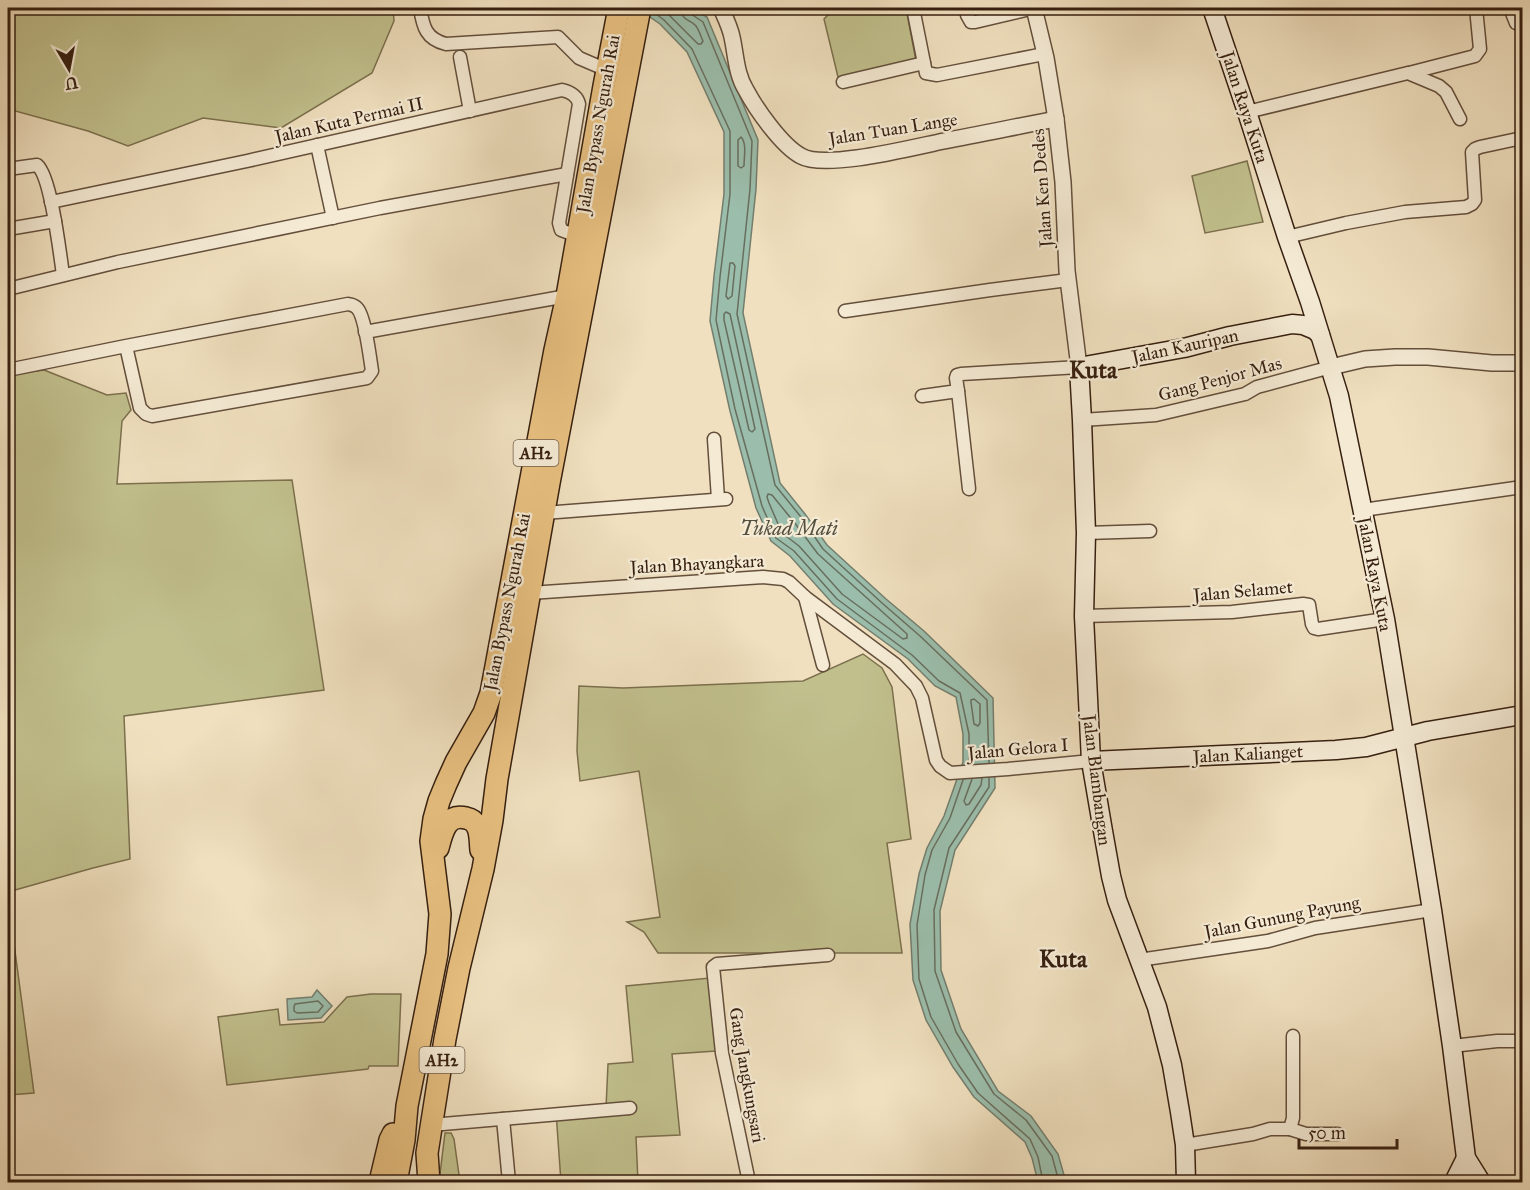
<svg xmlns="http://www.w3.org/2000/svg" width="1530" height="1190" font-family="'IM FELL Great Primer',serif">
  <style>
    .green { fill: #c1c08d; stroke: #7c704e; stroke-width: 1.5 }
    .water { fill: #9bbeac; stroke: #737e6e; stroke-width: 1.5 }
    .lines { fill: none; stroke-linecap: round; stroke-linejoin: round }
    .shore { stroke: #686e5e; stroke-width: 1.5 }
    .minor-casing { stroke: #644f3c; stroke-width: 15 }
    .tertiary-casing { stroke: #644f3c; stroke-width: 18 }
    .secondary-casing { stroke: #361f10; stroke-width: 21 }
    .trunk-casing { stroke: #361f10; stroke-width: 24 }
    .minor { stroke: #f5ebd5; stroke-width: 12 }
    .tertiary { stroke: #f5ebd5; stroke-width: 15 }
    .secondary { stroke: #f5ebd5; stroke-width: 18 }
    .trunk { stroke: #e8c080; stroke-width: 21 }
    .labels { text-anchor: middle; dominant-baseline: central; stroke-width: 4.5; stroke-linejoin: round; paint-order: stroke }
    .shield { fill: #f5ebd5; stroke: #6f5c4b; stroke-width: 1.5 }
    .shield-label { font-size: 16px; font-weight: bold; fill: #361f10 }
    .street-label { font-size: 18px; fill: #361f10; stroke: #f5ebd5 }
    .water-label { font-size: 20px; font-style: italic; fill: #544f3f; stroke: #f5ebd5 }
    .district-label { font-size: 24px; font-weight: bold; fill: #361f10; stroke: #f5ebd5 }
  </style>
  <rect width="100%" height="100%" fill="#f0e0bf"/>
  <filter id="stains"><feTurbulence type="fractalNoise" baseFrequency=".00333" numOctaves="4"/><feColorMatrix values="0 0 0 0 .2 0 0 0 0 .09 0 0 0 0 .02 0 0 0 .5 -.17"/></filter>
  <radialGradient id="worn" r=".72"><stop offset=".6" stop-color="#630" stop-opacity="0"/><stop offset="1" stop-color="#630" stop-opacity=".3"/></radialGradient>
  <!-- green -->
  <g class="green">
    <polygon points="8,8 393,8 394,21 372,73 281,128 203,118 128,146 88,131 8,109"/>
    <polygon points="835,8 906,8 916,61 838,77 824,19"/>
    <polygon points="1247,161 1263,222 1205,233 1192,176"/>
    <polygon points="44,370 107,395 126,393 131,410 122,421 117,484 292,480 324,690 124,716 130,859 93,868 8,892 8,375"/>
    <polygon points="863,654 882,668 892,687 911,839 887,843 902,953 658,953 644,932 627,922 660,917 639,771 580,781 577,751 579,686 623,688 803,681"/>
    <polygon points="8,899 34,1093 8,1095"/>
    <polygon points="710,978 716,1051 672,1054 680,1135 636,1137 638,1182 561,1182 556,1112 606,1108 608,1064 633,1062 626,986"/>
    <polygon points="371,994 401,994 398,1066 369,1066 368,1069 227,1085 218,1017 278,1009 280,1025 324,1022 347,997"/>
    <polygon points="445,1133 451,1133 454,1139 460,1182 439,1182"/>
  </g>
  <!-- water -->
  <g class="water">
    <polygon points="637,8 690,8 707,17 758,140 756,189 743,313 780,483 805,514 827,545 886,599 924,631 993,698 995,788 955,850 940,911 941,970 961,1029 998,1091 1031,1116 1058,1154 1066,1182 1038,1182 1032,1158 1025,1142 974,1097 953,1067 926,1020 913,980 910,924 919,874 927,848 944,816 963,762 963,734 956,697 935,686 908,659 833,604 790,556 771,541 756,508 730,411 710,321 714,276 724,194 724,132 687,52 660,24"/>
    <polygon points="317,990 332,1006 321,1018 288,1020 287,999 312,997"/>
  </g>
  <g class="lines">
    <!-- shore -->
    <g class="shore">
      <path d="M660,8L669,15L698,44H701L703,41C701,37 699,30 696,26C689,18 682,22 681,8"/>
      <polyline points="689,8 691,14 703,22 752,141 750,189 737,314 775,485 801,517 823,549 882,603 920,636 987,700 989,763"/>
      <polyline points="652,11 664,20 692,49 730,131 730,194 720,277 716,320 735,409 762,506 776,538 794,551 837,599 912,655 939,681 960,693 969,734 969,764"/>
      <path d="M741,137C747,143 744,157 744,166L741,168L738,166V140Z"/>
      <polygon points="730,263 733,263 735,266 732,296 728,299 726,296"/>
      <polygon points="726,312 730,314 755,429 752,432 749,430 724,320 724,314"/>
      <polygon points="768,494 772,495 794,522 818,554 907,634 907,638 903,639 842,594 799,546 782,533 769,503 767,497"/>
      <polygon points="974,699 980,704 980,723 978,726 974,724 971,702 971,700"/>
      <polyline points="989,778 989,787 949,848 934,910 935,971 956,1032 994,1094 1026,1120 1052,1156 1059,1182"/>
      <polyline points="972,779 964,801 966,805 969,804 981,785 982,778"/>
      <polyline points="963,780 950,818 932,850 925,875 917,925 919,979 931,1017 958,1064 978,1093 1030,1139 1038,1157 1043,1182"/>
      <polygon points="318,1001 323,1006 318,1012 297,1013 294,1011 294,1007 295,1004"/>
    </g>
    <defs>
      <g id="minor">
        <path d="M420,8C423,27 426,39 446,44L558,37L579,58L607,70"/>
        <polyline points="913,8 926,73 937,75 1044,54"/>
        <polyline points="966,8 967,15 971,22 975,22 1034,8"/>
        <polyline points="1510,8 1516,23 1522,24"/>
        <polyline points="460,57 470,111"/>
        <polyline points="1409,73 1475,56 1480,49 1476,8"/>
        <polyline points="843,82 924,63"/>
        <polyline points="1247,112 1408,73 1439,86 1446,92 1460,119"/>
        <polyline points="317,145 333,218"/>
        <path d="M8,169L37,165C51,176 60,254 63,275"/>
        <path d="M51,202L247,161L562,90C570,92 577,95 579,104L559,223L561,230L577,236"/>
        <polyline points="8,229 55,221"/>
        <polyline points="1287,237 1346,223 1405,212 1466,207 1472,204 1475,200 1472,152 1475,149 1480,147 1522,138"/>
        <polyline points="8,289 118,262 380,208 567,174"/>
        <polyline points="845,311 990,290 1068,280"/>
        <polyline points="365,332 567,296"/>
        <path d="M8,370L126,346L348,304C352,305 354,305 357,308C365,316 370,358 372,371L367,378L152,416L146,414L140,408L126,346"/>
        <polyline points="958,391 969,489"/>
        <polyline points="922,396 958,391 956,378 957,375 961,374 1079,367"/>
        <polyline points="1082,420 1156,415 1245,394 1257,387 1331,367"/>
        <polyline points="714,439 718,499"/>
        <polyline points="1363,510 1522,487"/>
        <polyline points="544,513 726,499"/>
        <polyline points="1086,533 1150,531"/>
        <polyline points="530,593 763,577 783,579 789,582 805,597 895,664 916,686 922,698 936,760 940,766 950,773 1008,769 1091,761"/>
        <polyline points="805,597 823,665"/>
        <polyline points="1084,616 1232,612 1303,604 1309,605 1312,624 1314,628 1318,629 1385,619"/>
        <polyline points="1139,960 1268,941 1315,928 1432,910"/>
        <polyline points="1452,1046 1497,1041 1522,1041"/>
        <polyline points="503,1119 509,1182"/>
        <polyline points="431,1125 630,1108"/>
        <polyline points="1290,1129 1306,1134 1338,1134"/>
        <polyline points="1185,1145 1253,1134 1270,1129 1290,1129 1293,1118 1293,1036"/>
        <polyline points="749,1182 722,1053 713,967 717,964 828,955"/>
      </g>
      <g id="tertiary">
        <path d="M721,8C725,17 730,27 732,37C736,55 736,74 746,90C756,109 782,146 801,156C825,170 914,147 944,141C982,134 1019,126 1056,119"/>
        <polyline points="1034,8 1046,58 1056,119 1063,182 1067,271 1079,367"/>
        <polyline points="1331,367 1365,359 1395,357 1428,357 1492,363 1522,363"/>
      </g>
      <g id="secondary">
        <polyline points="1212,8 1247,112 1287,237 1310,302 1339,396 1385,619 1432,910 1452,1046 1466,1158 1481,1182"/>
        <polyline points="1091,761 1336,750 1366,747 1428,731 1522,715"/>
        <polyline points="1186,1182 1185,1145 1180,1112 1172,1065 1157,1007 1117,900 1111,876 1103,831 1091,761 1084,616 1086,533 1082,420 1079,367 1184,348 1230,336 1292,324 1303,325 1315,330 1320,335"/>
        <polyline points="1454,1182 1466,1158"/>
      </g>
      <g id="trunk">
        <path d="M438,848C442,833 446,813 466,818C471,819 475,822 477,826C481,833 480,843 481,850"/>
        <polyline points="380,1182 390,1140 393,1134"/>
        <polyline points="396,1182 404,1140 407,1106 437,954 440,914 431,841 434,819 439,801 446,784 456,762 484,713 491,693 555,350 567,296 604,86 619,8"/>
        <polyline points="429,1182 427,1153 445,1039 459,968 483,869 492,820 497,779 549,483 640,8"/>
      </g>
    </defs>
    <!-- minor casing -->
    <use href="#minor" class="minor-casing"/>
    <!-- tertiary casing -->
    <use href="#tertiary" class="tertiary-casing"/>
    <!-- secondary casing -->
    <use href="#secondary" class="secondary-casing"/>
    <!-- trunk casing -->
    <use href="#trunk" class="trunk-casing"/>
    <!-- minor -->
    <use href="#minor" class="minor"/>
    <!-- tertiary -->
    <use href="#tertiary" class="tertiary"/>
    <!-- secondary -->
    <use href="#secondary" class="secondary"/>
    <!-- trunk -->
    <use href="#trunk" class="trunk"/>
  </g>
  <g class="labels">
    <!-- shield labels -->
    <g class="shield">
      <rect x="513.5" y="440" width="45" height="26" rx="4.5"/>
      <rect x="419.5" y="1047" width="45" height="26" rx="4.5"/>
    </g>
    <g class="shield-label">
      <text x="536" y="453">AH2</text>
      <text x="442" y="1060">AH2</text>
    </g>
    <!-- street labels -->
    <g class="street-label">
      <text transform="translate(1245 107) rotate(72)">Jalan Raya Kuta</text>
      <text transform="translate(349 120) rotate(-13)">Jalan Kuta Permai II</text>
      <text transform="translate(598 124) rotate(-80)">Jalan Bypass Ngurah Rai</text>
      <text transform="translate(893 129) rotate(-9)">Jalan Tuan Lange</text>
      <text transform="translate(1042 188) rotate(-94)">Jalan Ken Dedes</text>
      <text transform="translate(1185 346) rotate(-12)">Jalan Kauripan</text>
      <text transform="translate(1220 379) rotate(-15)">Gang Penjor Mas</text>
      <text transform="translate(697 564) rotate(-3)">Jalan Bhayangkara</text>
      <text transform="translate(1375 574) rotate(79)">Jalan Raya Kuta</text>
      <text transform="translate(1243 591) rotate(-5)">Jalan Selamet</text>
      <text transform="translate(507 602) rotate(-79)">Jalan Bypass Ngurah Rai</text>
      <text transform="translate(1018 749) rotate(-5)">Jalan Gelora I</text>
      <text transform="translate(1248 754) rotate(-3)">Jalan Kalianget</text>
      <text transform="translate(1097 780) rotate(83)">Jalan Blambangan</text>
      <text transform="translate(1282 917) rotate(-11)">Jalan Gunung Payung</text>
      <text transform="translate(747 1075) rotate(80)">Gang Jangkungsari</text>
    </g>
    <!-- water labels -->
    <g class="water-label">
      <text x="789" y="528">Tukad Mati</text>
    </g>
    <!-- district labels -->
    <g class="district-label">
      <text x="1093" y="370">Kuta</text>
      <text x="1063" y="959">Kuta</text>
    </g>
  </g>
  <!-- margin -->
  <rect width="1530" height="1190" fill="none" stroke="#f0e0bf" stroke-width="30"/>
  <rect x="9" y="9" width="1512" height="1172" fill="none" stroke="#361f10" stroke-width="3"/>
  <rect x="15" y="15" width="1500" height="1160" fill="none" stroke="#361f10" stroke-width="1.5"/>
  <!-- north arrow -->
  <g transform="translate(69 69) rotate(170)" stroke="#f5ebd5" stroke-width="4.5" paint-order="stroke">
  <path d="M0-4.5L10 22L0 15L-10 22Z" fill="#361f10"/>
  <text y="-9" font-size="16" font-weight="bold" text-anchor="middle" fill="#361f10">U</text>
  </g>
  <!-- scale -->
  <path d="M1299 1139v9h98v-9" fill="none" stroke="#361f10" stroke-width="3"/>
  <text x="1308" y="1139" font-size="18" fill="#361f10" stroke="#f5ebd5" stroke-width="4.5" paint-order="stroke">50 m</text>
  <rect width="100%" height="100%" filter="url(#stains)"/>
  <rect width="100%" height="100%" fill="url(#worn)"/>
</svg>
